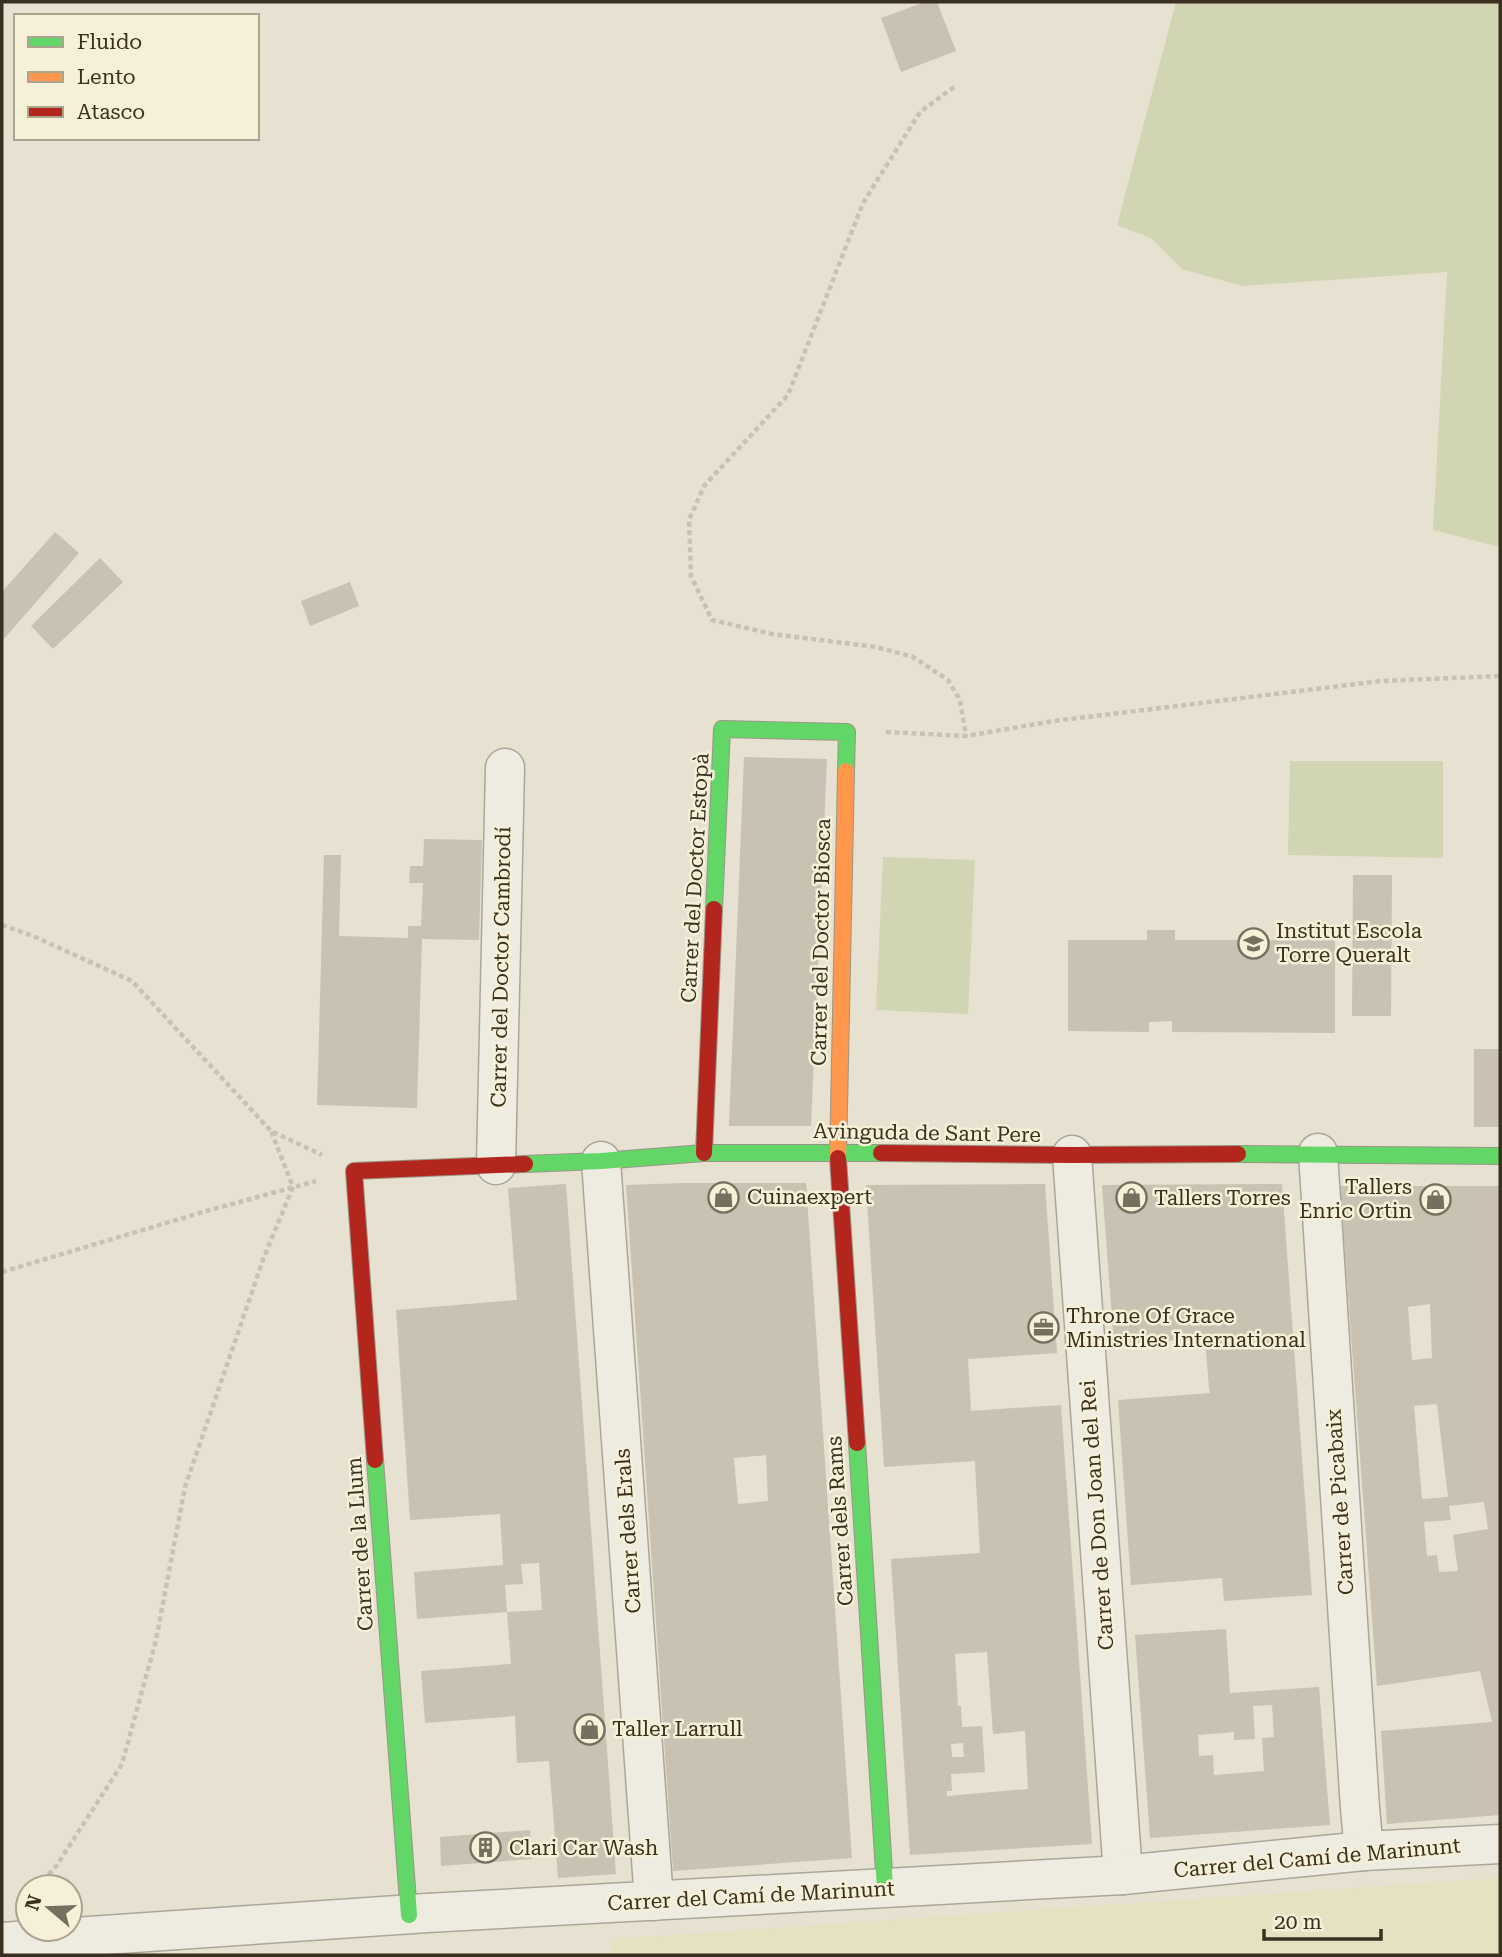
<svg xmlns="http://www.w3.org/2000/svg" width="1502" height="1957" font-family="'Roboto Serif',serif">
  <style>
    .farmland { fill: #e4e2c1 }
    .green { fill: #d1d5b3 }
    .building { fill: #c9c1b1; fill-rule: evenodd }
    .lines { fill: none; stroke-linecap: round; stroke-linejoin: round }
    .street-casing { stroke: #aba698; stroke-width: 41 }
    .fast-casing { stroke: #9b9588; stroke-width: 18 }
    .slow-casing { stroke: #9b9588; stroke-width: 18 }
    .jam-casing { stroke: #9b9588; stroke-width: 18 }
    .path { stroke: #c7c2b8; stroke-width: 4.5; stroke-dasharray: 5 3.5; stroke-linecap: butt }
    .street { stroke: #eeebe1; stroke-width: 38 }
    .fast { stroke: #63d668; stroke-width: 16 }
    .slow { stroke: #ff974d; stroke-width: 16 }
    .jam { stroke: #b3261e; stroke-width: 16 }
    .labels { text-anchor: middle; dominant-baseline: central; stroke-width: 5; stroke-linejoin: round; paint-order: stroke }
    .street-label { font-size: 21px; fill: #3a3020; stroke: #f5f0d7 }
    .poi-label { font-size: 21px; fill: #3a3020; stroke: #f5f0d7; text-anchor: start }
  </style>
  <rect width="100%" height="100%" fill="#e6e1d0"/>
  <!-- farmland -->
  <polygon class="farmland" points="1500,1878 1500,1955 611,1955 614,1939"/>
  <!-- green -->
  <g class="green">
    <polygon points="1176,2 1500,2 1500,547 1433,530 1447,272 1242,286 1182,269 1151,238 1117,225"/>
    <polygon points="1290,761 1443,761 1443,858 1288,855"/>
    <polygon points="883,857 975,860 968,1014 876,1010"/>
  </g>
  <!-- building -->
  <g class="building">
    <polygon points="925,2 937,2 956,51 901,72 881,18"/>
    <polygon points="55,532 79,553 2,641 2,592"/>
    <polygon points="100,558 123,582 53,649 31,626"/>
    <polygon points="350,582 359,606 310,626 301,601"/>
    <polygon points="744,757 827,759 811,1126 729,1126"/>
    <polygon points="424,839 482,840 479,940 422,939 417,1108 317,1105 324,855 341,855 339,936 408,938 408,926 421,926 423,883 409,883 410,866 423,866"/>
    <polygon points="1353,875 1392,875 1391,1016 1352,1016"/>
    <polygon points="1147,930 1175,930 1175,940 1335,940 1335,1033 1172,1032 1172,1021 1149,1022 1149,1032 1068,1031 1068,940 1147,940"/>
    <rect x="1474" y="1049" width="26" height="78"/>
    <path d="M684,1183H806L852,1858L673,1871L626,1185ZM766,1455L768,1501L738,1504L734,1458Z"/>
    <polygon points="566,1184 616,1874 558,1878 549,1761 517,1763 515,1716 425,1723 421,1671 511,1664 507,1612 542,1610 539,1563 521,1564 523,1584 505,1585 507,1612 417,1619 414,1572 503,1565 500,1514 410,1520 396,1310 517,1300 508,1188"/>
    <path d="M1045,1184L1057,1353L968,1359L971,1411L1061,1405L1092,1844L910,1855L891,1559L980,1553L975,1464V1461L884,1467L866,1185ZM987,1652L993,1734L1025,1731L1028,1789L947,1796V1791H952L951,1774L985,1772L982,1726L962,1727L961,1706H958L955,1654ZM963,1743L964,1757H952L951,1744Z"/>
    <polygon points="1282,1184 1312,1595 1224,1601 1222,1578 1131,1585 1118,1400 1210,1393 1209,1388 1205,1338 1114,1345 1102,1185"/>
    <path d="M1340,1186H1500V1815L1387,1824L1381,1731L1492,1722L1480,1671L1377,1686ZM1430,1304L1432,1358L1412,1360L1408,1307ZM1437,1404L1448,1497L1422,1499L1414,1406ZM1484,1502L1488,1529L1453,1535L1458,1571L1439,1572L1437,1555L1427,1556L1424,1522L1451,1520L1449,1506Z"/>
    <path d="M1226,1629L1230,1693L1319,1687L1330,1825L1150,1838L1135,1635ZM1272,1705L1274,1737L1262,1738L1264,1771L1214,1775L1213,1755L1199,1756L1198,1735L1234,1732V1740L1255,1739L1253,1706Z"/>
    <polygon points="530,1830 532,1859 441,1866 440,1837"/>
  </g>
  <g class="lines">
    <defs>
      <g id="street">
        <polyline points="1318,1153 1360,1808 1364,1851"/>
        <polyline points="1072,1155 1123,1875"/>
        <polyline points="601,1161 654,1901"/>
        <polyline points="496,1165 505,768"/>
        <polyline points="2,1942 427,1913 1123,1875 1364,1851 1500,1844"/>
      </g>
      <g id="fast">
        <polyline points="714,909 722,729 847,732 846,771"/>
        <polyline points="1238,1154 1500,1156"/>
        <polyline points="525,1164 601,1161 704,1153 881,1153"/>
        <polyline points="857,1443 885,1888"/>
        <polyline points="375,1460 409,1915"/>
      </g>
      <polyline id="slow" points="838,1158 846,771"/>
      <g id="jam">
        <polyline points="704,1153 714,909"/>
        <polyline points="881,1153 1072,1155 1238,1154"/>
        <polyline points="838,1158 857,1443"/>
        <polyline points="375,1460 354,1171 525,1164"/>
      </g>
    </defs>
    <!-- street casing -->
    <use href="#street" class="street-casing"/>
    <!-- fast casing -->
    <use href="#fast" class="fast-casing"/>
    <!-- slow casing -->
    <use href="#slow" class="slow-casing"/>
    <!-- jam casing -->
    <use href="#jam" class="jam-casing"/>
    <!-- path -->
    <g class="path">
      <polyline points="954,87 920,112 863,203 788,395 704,486 689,520 691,576 712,620 772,634 876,647 913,657 948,680 960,700 966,736"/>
      <polyline points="886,732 966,736 1054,721 1381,681 1500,676"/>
      <polyline points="2,925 33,936 132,981 271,1131 322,1155"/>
      <polyline points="2,1272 203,1212 316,1181"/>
      <polyline points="37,1887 57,1865 122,1764 156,1640 185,1487 264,1257 293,1187 271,1131"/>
    </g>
    <!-- street -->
    <use href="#street" class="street"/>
    <!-- fast -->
    <use href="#fast" class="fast"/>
    <!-- slow -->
    <use href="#slow" class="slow"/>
    <!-- jam -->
    <use href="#jam" class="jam"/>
  </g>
  <!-- icons -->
  <defs>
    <symbol id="school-ring" viewBox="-11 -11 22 22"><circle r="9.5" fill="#f5f0d7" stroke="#766e5e" stroke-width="1.5"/><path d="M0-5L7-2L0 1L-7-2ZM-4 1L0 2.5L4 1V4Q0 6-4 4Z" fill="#766e5e"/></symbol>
    <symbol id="shop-ring" viewBox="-11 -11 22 22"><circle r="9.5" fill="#f5f0d7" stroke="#766e5e" stroke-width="1.5"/><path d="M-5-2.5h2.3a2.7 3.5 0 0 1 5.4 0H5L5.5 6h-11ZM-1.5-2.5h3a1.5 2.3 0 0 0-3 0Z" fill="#766e5e"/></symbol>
    <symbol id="office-ring" viewBox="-11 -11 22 22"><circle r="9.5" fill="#f5f0d7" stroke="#766e5e" stroke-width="1.5"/><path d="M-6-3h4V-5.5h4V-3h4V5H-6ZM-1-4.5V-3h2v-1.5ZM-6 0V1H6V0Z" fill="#766e5e"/></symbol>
    <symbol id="building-ring" viewBox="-11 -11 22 22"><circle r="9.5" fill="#f5f0d7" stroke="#766e5e" stroke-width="1.5"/><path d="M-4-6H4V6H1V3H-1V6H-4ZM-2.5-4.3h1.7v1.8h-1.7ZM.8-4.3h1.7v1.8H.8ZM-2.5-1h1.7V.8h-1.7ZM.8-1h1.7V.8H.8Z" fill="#766e5e"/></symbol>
  </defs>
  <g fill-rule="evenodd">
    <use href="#school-ring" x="1236" y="926" width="35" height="35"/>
    <use href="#shop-ring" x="706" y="1180" width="35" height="35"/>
    <use href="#shop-ring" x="1114" y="1180" width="35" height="35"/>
    <use href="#shop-ring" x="1418" y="1182" width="35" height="35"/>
    <use href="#office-ring" x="1026" y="1310" width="35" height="35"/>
    <use href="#shop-ring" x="572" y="1712" width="35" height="35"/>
    <use href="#building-ring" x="468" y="1830" width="35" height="35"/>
  </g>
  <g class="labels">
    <!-- street labels -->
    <g class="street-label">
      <text transform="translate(695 878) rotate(-87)">Carrer del Doctor Estopà</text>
      <text transform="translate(821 942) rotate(-89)">Carrer del Doctor Biosca</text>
      <text transform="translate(501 967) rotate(-89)">Carrer del Doctor Cambrodí</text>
      <text transform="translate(927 1133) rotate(1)">Avinguda de Sant Pere</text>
      <text transform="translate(1340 1502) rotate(-94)">Carrer de Picabaix</text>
      <text transform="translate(1097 1515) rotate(-94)">Carrer de Don Joan del Rei</text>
      <text transform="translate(840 1521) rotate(-94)">Carrer dels Rams</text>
      <text transform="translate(628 1531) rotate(-94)">Carrer dels Erals</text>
      <text transform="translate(360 1544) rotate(-94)">Carrer de la Llum</text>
      <text transform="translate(1317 1858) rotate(-5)">Carrer del Camí de Marinunt</text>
      <text transform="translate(751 1896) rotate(-3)">Carrer del Camí de Marinunt</text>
    </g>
    <!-- poi labels -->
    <g class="poi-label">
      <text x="1276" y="931">Institut Escola<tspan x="1276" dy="24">Torre Queralt</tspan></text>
      <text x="1412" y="1187" text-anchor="end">Tallers<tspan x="1412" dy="24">Enric Ortin</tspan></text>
      <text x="747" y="1197">Cuinaexpert</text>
      <text x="1154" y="1198">Tallers Torres</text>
      <text x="1066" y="1316">Throne Of Grace<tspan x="1066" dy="24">Ministries International</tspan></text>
      <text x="612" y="1729">Taller Larrull</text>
      <text x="509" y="1848">Clari Car Wash</text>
    </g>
  </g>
  <!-- border -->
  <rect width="1502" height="1957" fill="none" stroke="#3a3020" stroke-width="7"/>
  <!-- legend -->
  <rect x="14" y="14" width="245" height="126" fill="#f5f0d7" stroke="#aaa38e" stroke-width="2"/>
  <rect x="28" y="37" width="35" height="10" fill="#63d668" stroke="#aaa38e" stroke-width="2"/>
  <text x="77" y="49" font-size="21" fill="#3a3020">Fluido</text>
  <rect x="28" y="72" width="35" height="10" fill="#ff974d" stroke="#aaa38e" stroke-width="2"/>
  <text x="77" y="84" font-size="21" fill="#3a3020">Lento</text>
  <rect x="28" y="107" width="35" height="10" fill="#b3261e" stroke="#aaa38e" stroke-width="2"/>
  <text x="77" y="119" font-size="21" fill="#3a3020">Atasco</text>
  <!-- north arrow -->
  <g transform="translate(49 1908) rotate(289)"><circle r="33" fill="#f5f0d7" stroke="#aaa38e" stroke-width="2"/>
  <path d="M0-5L12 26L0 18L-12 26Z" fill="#766e5e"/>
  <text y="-10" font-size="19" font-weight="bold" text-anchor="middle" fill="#3a3020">N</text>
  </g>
  <!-- scale -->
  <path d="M1264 1929v10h117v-10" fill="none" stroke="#3a3020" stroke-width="3.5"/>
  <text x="1274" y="1929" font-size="21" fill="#3a3020" stroke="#f5f0d7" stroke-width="5" paint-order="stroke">20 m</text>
</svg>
